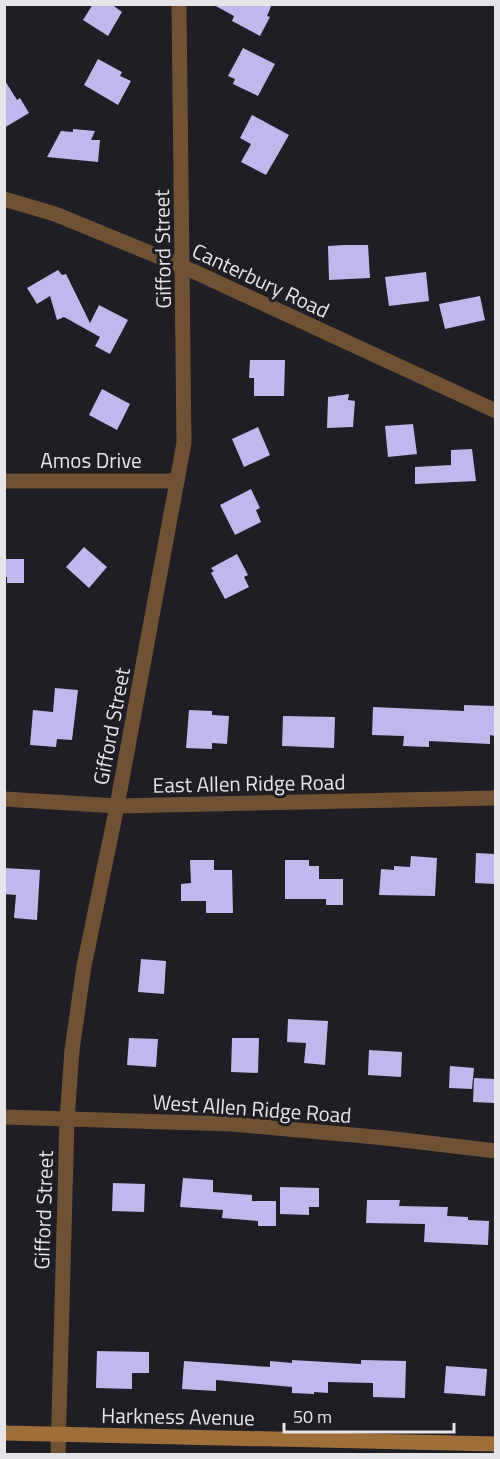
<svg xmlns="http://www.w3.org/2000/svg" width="500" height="1459" font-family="'Titillium Web',sans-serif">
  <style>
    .building { fill: #c0b7ed }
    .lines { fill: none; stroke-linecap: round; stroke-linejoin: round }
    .street { stroke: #705233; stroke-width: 15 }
    .secondary { stroke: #9e6f39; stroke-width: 15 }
    .labels { text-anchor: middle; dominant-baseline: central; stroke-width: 6; stroke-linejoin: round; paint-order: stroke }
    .street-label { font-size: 21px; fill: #e5e4e9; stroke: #1f1e25 }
  </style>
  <rect width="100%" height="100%" fill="#1f1e25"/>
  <!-- building -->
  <g class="building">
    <polygon points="93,4 111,4 122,12 108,36 83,20"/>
    <polygon points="212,4 272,4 267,16 270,17 260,36 232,21 234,16"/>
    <polygon points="243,48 275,64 258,96 233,84 235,79 228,76"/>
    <polygon points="98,59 122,72 120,76 131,81 118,105 84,85"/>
    <polygon points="4,79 17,100 20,98 29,113 4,128"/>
    <polygon points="252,115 289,135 266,175 241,162 251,144 240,138"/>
    <polygon points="73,129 95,131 91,140 100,140 98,162 47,157 61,131 73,132"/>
    <polygon points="344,245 368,245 370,278 329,280 328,246"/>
    <polygon points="58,270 62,275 66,274 90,323 99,305 128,320 110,354 95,346 100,337 64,317 57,320 50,296 37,304 27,288"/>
    <polygon points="426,272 429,301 389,306 385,277"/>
    <polygon points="480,296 485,320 445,329 439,304"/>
    <polygon points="250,360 285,360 284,396 254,396 254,378 249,378"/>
    <polygon points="102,389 130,404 117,430 89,415"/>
    <polygon points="349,394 348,400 355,401 353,427 327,428 328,397"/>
    <polygon points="413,424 417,454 388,457 385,426"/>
    <polygon points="258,427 270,455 244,467 232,439"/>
    <polygon points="472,449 476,481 415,484 415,467 451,465 451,450"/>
    <polygon points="251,489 260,508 256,510 261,522 235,535 220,505"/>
    <polygon points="84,547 107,567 89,588 66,567"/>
    <polygon points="237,554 248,575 244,577 249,587 225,599 211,573 214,571 211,568"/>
    <polygon points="4,559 24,559 24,583 7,583 7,577 4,577"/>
    <polygon points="55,688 78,690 72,740 57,739 56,747 30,745 33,710 53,712"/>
    <polygon points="464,705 495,706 495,736 490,735 490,744 429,741 429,747 403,746 404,736 372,735 373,707 464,711"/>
    <polygon points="189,710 212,711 212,715 229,716 227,744 212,743 212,749 186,748"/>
    <polygon points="283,716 335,717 334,748 282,746"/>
    <polygon points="476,853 495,854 495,884 475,883"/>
    <polygon points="411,856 437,858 435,896 379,895 381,869 394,870 394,866 410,867"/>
    <polygon points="190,860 214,860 214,870 232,870 233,913 206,913 206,901 181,901 181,884 191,883"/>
    <polygon points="285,860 309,860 309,866 319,866 319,879 343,879 343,905 326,905 326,899 285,899"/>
    <polygon points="4,868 40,870 37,920 14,918 16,895 4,894"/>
    <polygon points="141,959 166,961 164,994 138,992"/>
    <polygon points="288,1019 328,1021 325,1065 304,1063 306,1043 287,1042"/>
    <polygon points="129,1038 158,1039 156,1067 127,1065"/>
    <polygon points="232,1038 259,1038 258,1073 231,1072"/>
    <polygon points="369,1050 402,1052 401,1077 368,1075"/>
    <polygon points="450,1066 474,1068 472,1089 449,1088"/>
    <polygon points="474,1078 495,1079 495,1103 473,1102"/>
    <polygon points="183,1178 213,1180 213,1192 252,1195 252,1201 276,1201 276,1226 258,1226 258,1221 222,1218 223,1210 180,1207"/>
    <polygon points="113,1183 145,1184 144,1212 112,1211"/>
    <polygon points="280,1187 319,1188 319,1207 309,1207 309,1215 280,1214"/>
    <polygon points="367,1200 400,1200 399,1206 448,1207 447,1216 468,1217 468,1220 489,1221 488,1245 424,1242 425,1224 366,1223"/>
    <polygon points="97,1351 149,1352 149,1373 132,1373 132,1389 96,1388"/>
    <polygon points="292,1360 361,1364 361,1360 406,1361 405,1398 373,1397 373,1383 328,1382 328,1393 314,1392 314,1394 292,1393 292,1387 216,1380 216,1391 182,1389 184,1361 270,1367 270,1361 292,1363"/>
    <polygon points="446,1366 487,1369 485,1396 444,1393"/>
  </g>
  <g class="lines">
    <!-- street -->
    <g class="street">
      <polyline points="4,199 55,214 184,267 496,411"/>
      <polyline points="4,481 177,481"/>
      <polyline points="4,799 117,806 496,798"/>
      <polyline points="4,1117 232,1124 386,1138 496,1151"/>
      <polyline points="58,1454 67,1120 72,1050 84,966 117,806 184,443 179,4"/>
    </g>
    <!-- secondary -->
    <polyline class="secondary" points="4,1433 496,1444"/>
  </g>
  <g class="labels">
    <!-- street labels -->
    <g class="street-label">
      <text transform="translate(162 249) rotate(-91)">Gifford Street</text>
      <text transform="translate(261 280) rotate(25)">Canterbury Road</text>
      <text x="91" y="460">Amos Drive</text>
      <text transform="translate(111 726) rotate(-79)">Gifford Street</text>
      <text transform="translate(249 783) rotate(-1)">East Allen Ridge Road</text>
      <text transform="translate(252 1108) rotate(4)">West Allen Ridge Road</text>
      <text transform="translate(43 1210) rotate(-88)">Gifford Street</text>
      <text transform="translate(178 1416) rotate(1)">Harkness Avenue</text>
    </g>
  </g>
  <!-- border -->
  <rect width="500" height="1459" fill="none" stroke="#e5e4e9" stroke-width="12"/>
  <!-- scale -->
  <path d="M284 1423v9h170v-9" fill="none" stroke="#e5e4e9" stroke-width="3"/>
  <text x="293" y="1423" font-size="18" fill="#e5e4e9" stroke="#1f1e25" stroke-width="4.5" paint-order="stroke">50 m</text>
</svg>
